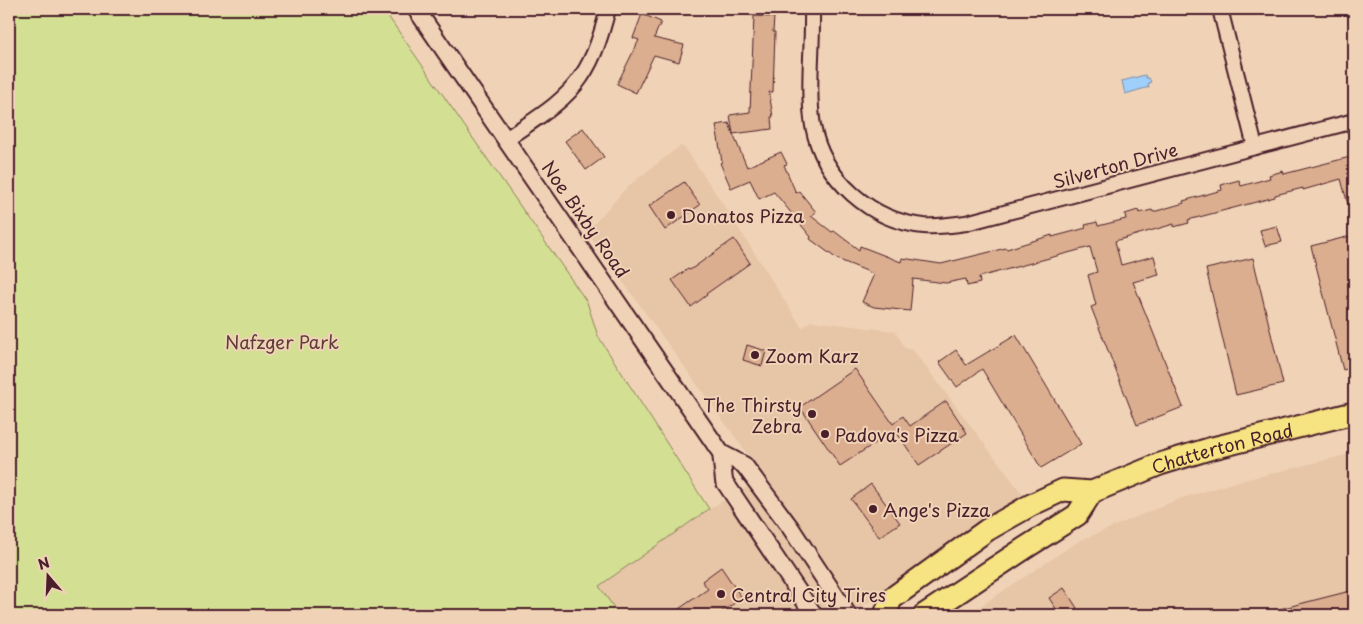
<svg xmlns="http://www.w3.org/2000/svg" width="1363" height="624" font-family="'Playpen Sans',sans-serif">
  <style>
    .built { fill: #e7c5a7 }
    .green { fill: #d3df92; stroke: #8e7f5e }
    .water { fill: #9ed0fb; stroke: #7c89a8 }
    .building { fill: #dbae8f; stroke: #4a1f2b }
    .lines { fill: none; stroke-linecap: round; stroke-linejoin: round }
    .minor-casing { stroke: #4a1f2b; stroke-width: 18 }
    .tertiary-casing { stroke: #4a1f2b; stroke-width: 20 }
    .primary-casing { stroke: #4a1f2b; stroke-width: 25 }
    .minor { stroke: #f0d3b6; stroke-width: 14 }
    .tertiary { stroke: #f0d3b6; stroke-width: 16 }
    .primary { stroke: #f6e381; stroke-width: 21 }
    .poi-dot { fill: #4a1f2b; stroke: #f0d3b6; stroke-width: 2 }
    .labels { text-anchor: middle; dominant-baseline: central; stroke-width: 4; stroke-linejoin: round; paint-order: stroke }
    .street-label { font-size: 18px; fill: #4a1f2b; stroke: #f0d3b6 }
    .poi-label { font-size: 18px; fill: #4a1f2b; stroke: #f0d3b6; text-anchor: start }
    .park-label { font-size: 18px; fill: #5f3c3a; stroke: #f0d3b6 }
  </style>
  <rect width="100%" height="100%" fill="#f0d3b6"/>
  <filter id="ink" filterUnits="userSpaceOnUse"><feTurbulence type="fractalNoise" baseFrequency=".02" numOctaves="2"/><feDisplacementMap in="SourceGraphic" scale="10" xChannelSelector="R" yChannelSelector="G"/><feConvolveMatrix kernelMatrix="1 2 1 2 8 2 1 2 1" color-interpolation-filters="sRGB"/></filter>
  <g filter="url(#ink)">
    <!-- built -->
    <g class="built">
      <polygon points="680,146 685,148 731,216 802,328 811,321 895,331 905,348 913,350 1024,496 850,615 619,615 599,586 709,509 764,477 587,232 627,187"/>
      <polygon points="1354,453 1354,615 967,615 1079,541 1179,499 1232,483"/>
    </g>
    <!-- green -->
    <polygon class="green" points="9,9 383,9 587,302 598,336 709,509 599,586 619,615 9,615"/>
    <!-- water -->
    <polygon class="water" points="1145,75 1146,78 1149,78 1151,82 1148,83 1149,87 1125,94 1122,81"/>
    <!-- building -->
    <g class="building">
      <polygon points="642,14 661,22 654,38 684,45 679,62 654,55 636,93 617,84 639,40 633,38"/>
      <polygon points="754,16 774,17 773,32 775,32 773,92 769,92 773,117 771,117 772,129 733,134 747,167 781,152 787,164 784,165 796,193 799,191 816,212 811,216 832,232 834,231 859,250 860,246 901,262 902,258 941,264 1006,248 1007,249 1052,235 1052,237 1086,228 1085,225 1097,222 1098,226 1126,219 1125,214 1138,210 1139,213 1152,210 1153,212 1184,203 1183,201 1222,190 1221,185 1239,180 1241,186 1270,178 1269,175 1283,171 1284,174 1354,156 1354,212 1350,212 1341,179 1303,190 1303,188 1275,195 1275,197 1188,220 1189,223 1174,227 1174,224 1115,241 1121,265 1154,256 1159,275 1133,282 1183,407 1137,425 1091,307 1096,305 1088,275 1097,272 1090,247 979,277 980,283 967,286 966,279 946,283 913,279 910,311 874,307 862,302 874,274 837,259 810,239 811,237 774,192 759,199 750,180 731,188 720,163 722,162 716,125 729,123 733,134 730,115 750,112"/>
      <polygon points="583,128 604,157 586,170 565,141"/>
      <polygon points="684,182 700,205 665,230 649,206"/>
      <polygon points="1277,226 1282,242 1265,246 1260,230"/>
      <polygon points="1354,235 1354,367 1343,370 1311,246"/>
      <polygon points="734,239 750,263 706,294 707,295 691,307 672,280 688,269 690,270"/>
      <polygon points="1253,258 1283,384 1236,395 1206,269"/>
      <polygon points="1016,335 1081,444 1041,468 982,369 957,387 939,362 956,350 966,365"/>
      <polygon points="747,345 766,351 762,366 743,360"/>
      <polygon points="855,369 893,424 903,416 910,426 946,401 967,433 919,465 895,430 840,466 800,407"/>
      <polygon points="871,484 900,523 879,537 851,499"/>
      <polygon points="721,567 742,598 717,615 670,615 708,589 702,581"/>
      <polygon points="1064,588 1077,608 1067,615 1060,615 1049,598"/>
      <polygon points="1354,590 1354,615 1273,615 1272,611"/>
    </g>
    <g class="lines">
      <defs>
        <g id="minor">
          <path d="M812,9C813,47 807,88 813,126C823,179 871,221 924,226C938,227 952,225 966,223L1354,121"/>
          <polyline points="1220,9 1255,147"/>
          <path d="M506,139C532,121 563,104 581,77C595,57 602,32 608,9"/>
        </g>
        <g id="tertiary">
          <polyline points="416,9 721,453 724,481 814,615"/>
          <polyline points="721,453 744,465 790,527 848,615"/>
        </g>
        <g id="primary">
          <path id="s1" d="M885,615L891,599L987,530L1031,505L1063,490L1092,492L1160,464L1209,449L1354,413"/>
          <polyline points="924,615 1025,548 1077,515 1092,492"/>
        </g>
      </defs>
      <!-- minor casing -->
      <use href="#minor" class="minor-casing"/>
      <!-- tertiary casing -->
      <use href="#tertiary" class="tertiary-casing"/>
      <!-- primary casing -->
      <use href="#primary" class="primary-casing"/>
      <!-- minor -->
      <use href="#minor" class="minor"/>
      <!-- tertiary -->
      <use href="#tertiary" class="tertiary"/>
      <!-- primary -->
      <use href="#primary" class="primary"/>
    </g>
  </g>
  <!-- markers -->
  <g class="poi-dot">
    <circle cx="671" cy="215" r="5"/>
    <circle cx="755" cy="355" r="5"/>
    <circle cx="812" cy="414" r="5"/>
    <circle cx="825" cy="434" r="5"/>
    <circle cx="873" cy="509" r="5"/>
    <circle cx="721" cy="594" r="5"/>
  </g>
  <g class="labels">
    <!-- street labels -->
    <g class="street-label">
      <text transform="translate(1115 165) rotate(-15)">Silverton Drive</text>
      <text transform="translate(586 219) rotate(55)">Noe Bixby Road</text>
      <text stroke="none"><textPath href="#s1" startOffset="388">Chatterton Road</textPath></text>
    </g>
    <!-- poi labels -->
    <g class="poi-label">
      <text x="681" y="215">Donatos Pizza</text>
      <text x="765" y="355">Zoom Karz</text>
      <text x="802" y="404" text-anchor="end">The Thirsty<tspan x="802" dy="21">Zebra</tspan></text>
      <text x="835" y="434">Padova's Pizza</text>
      <text x="883" y="509">Ange's Pizza</text>
      <text x="731" y="594">Central City Tires</text>
    </g>
    <!-- park labels -->
    <g class="park-label">
      <text x="282" y="341">Nafzger Park</text>
    </g>
  </g>
  <!-- margin -->
  <rect width="1363" height="624" fill="none" stroke="#f0d3b6" stroke-width="30"/>
  <rect x="15" y="15" width="1333" height="594" fill="none" stroke="#4a1f2b" stroke-width="2" filter="url(#ink)"/>
  <!-- north arrow -->
  <g transform="translate(48 576) rotate(341)" stroke="#f0d3b6" stroke-width="4" paint-order="stroke">
  <path d="M0-4L9 19L0 12L-9 19Z" fill="#4a1f2b"/>
  <text y="-8" font-size="14" font-weight="bold" text-anchor="middle" fill="#4a1f2b">N</text>
  </g>
</svg>
